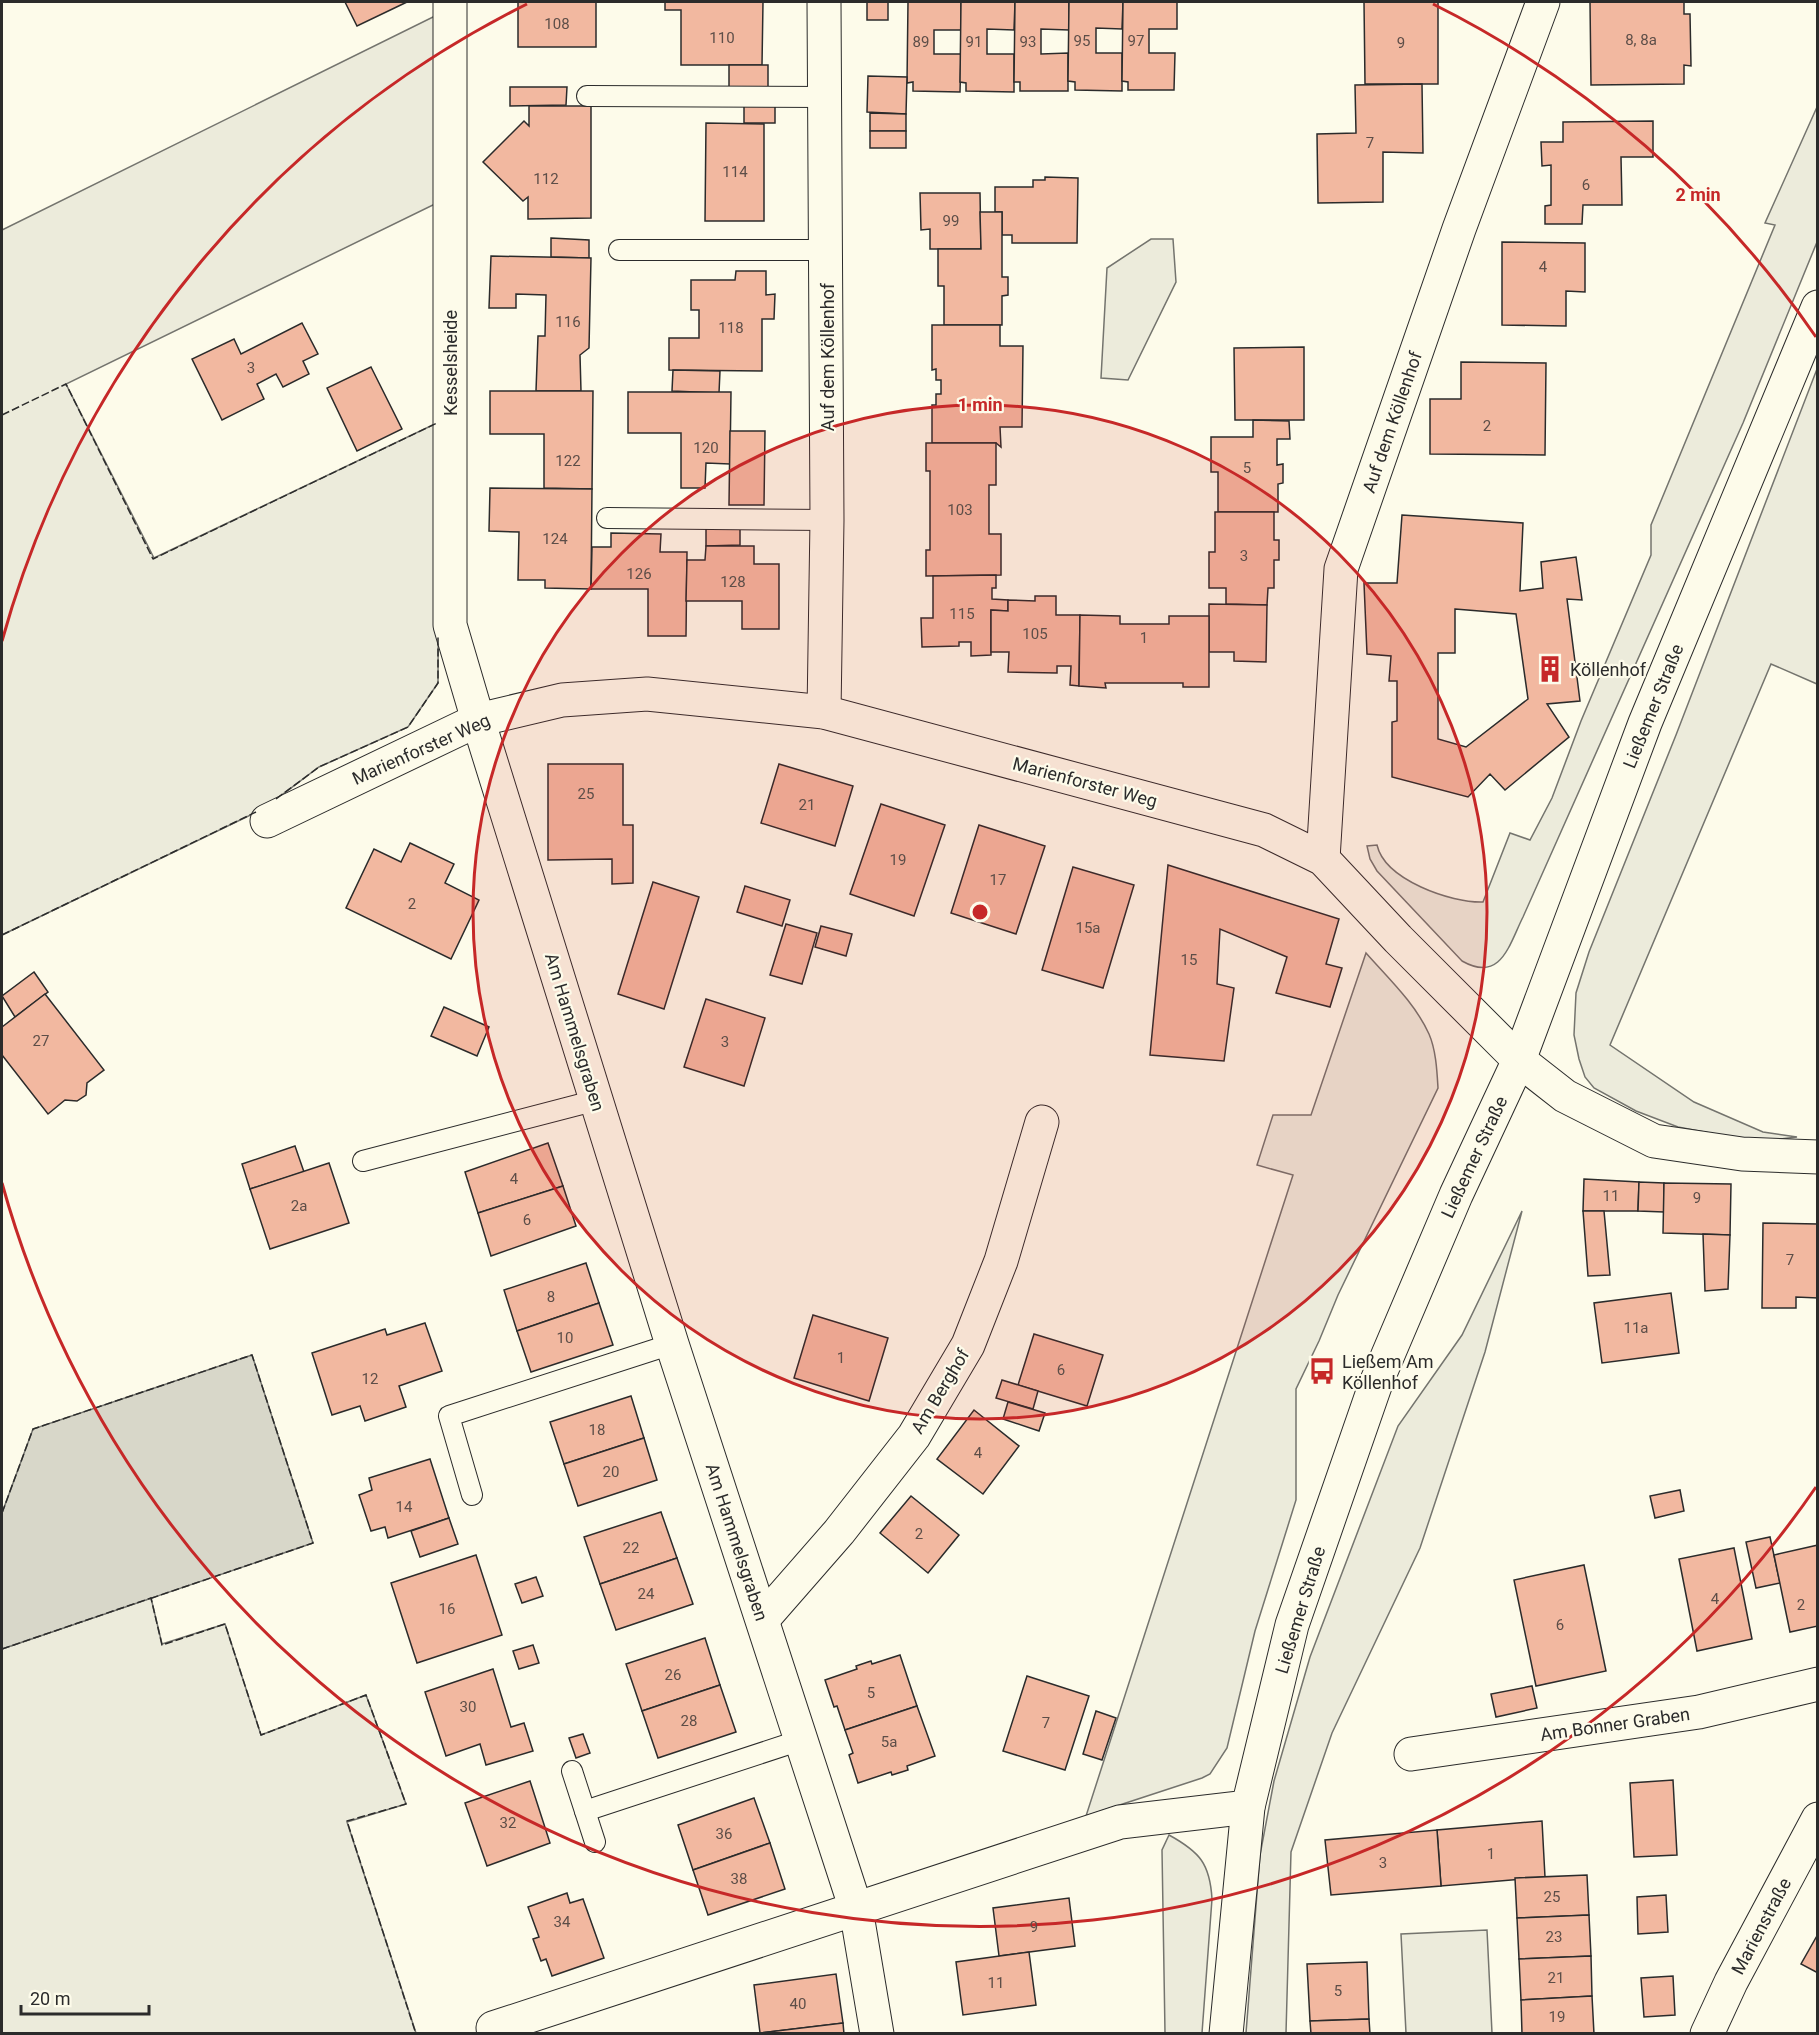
<svg xmlns="http://www.w3.org/2000/svg" width="1819" height="2035" font-family="Roboto,sans-serif">
  <style>
    .green { fill: #ecebdb; stroke: #74746e; stroke-width: 1.5 }
    .water { fill: #d8d7c9; stroke: #74746e; stroke-width: 1.5 }
    .building { fill: #f2b8a0; stroke: #2b2b2b; stroke-width: 1.5; fill-rule: evenodd }
    .lines { fill: none; stroke-linecap: round; stroke-linejoin: round }
    .service-casing { stroke: #2b2b2b; stroke-width: 22 }
    .minor-casing { stroke: #2b2b2b; stroke-width: 35 }
    .tertiary-casing { stroke: #2b2b2b; stroke-width: 35 }
    .service { stroke: #fdfbea; stroke-width: 20 }
    .minor { stroke: #fdfbea; stroke-width: 33 }
    .tertiary { stroke: #fdfbea; stroke-width: 33 }
    .fence { stroke: #2b2b2b; stroke-width: 1.5; stroke-dasharray: 8 3; stroke-linecap: butt }
    .ring { fill: none; stroke: #c62828; stroke-width: 3 }
    .labels { text-anchor: middle; dominant-baseline: central; stroke-width: 4.5; stroke-linejoin: round; paint-order: stroke }
    .number-label { font-size: 15px; fill: #5d4e48 }
    .street-label { font-size: 18px; fill: #2b2b2b; stroke: #fdfbea }
    .poi-label { font-size: 18px; fill: #2b2b2b; stroke: #fdfbea; text-anchor: start }
    .centre { fill: #c62828; stroke: #fdfbea; stroke-width: 3 }
    .ring-label { font-size: 18px; text-anchor: middle; font-weight: bold; fill: #c62828; stroke: #fdfbea; stroke-width: 4.5; stroke-linejoin: round; paint-order: stroke }
  </style>
  <rect width="100%" height="100%" fill="#fdfbea"/>
  <!-- green -->
  <g class="green">
    <polygon points="435,16 435,204 66,384 154,558 439,422 438,683 408,727 319,767 263,809 2,935 2,230"/>
    <path d="M1817,107V242L1743,423L1523,917C1509,945 1501,983 1462,961L1377,871L1370,859L1367,846L1377,845C1385,880 1451,903 1483,902L1510,833L1530,840L1552,798L1581,721L1651,555V525L1775,225L1765,223Z"/>
    <polygon points="1151,239 1173,239 1176,282 1128,380 1101,378 1107,268"/>
    <polygon points="1817,369 1817,684 1771,664 1610,1045 1694,1102 1763,1132 1797,1137 1757,1142 1678,1127 1636,1111 1594,1088 1585,1077 1579,1059 1574,1035 1576,993 1589,952 1676,735"/>
    <path d="M1366,953C1388,978 1415,1003 1429,1034C1436,1050 1437,1071 1438,1088L1338,1295L1319,1341L1296,1389V1500L1255,1631L1227,1748L1210,1774L1202,1778L1086,1816L1293,1175L1257,1165L1273,1115H1311Z"/>
    <polygon points="1522,1211 1485,1352 1420,1548 1332,1733 1291,1852 1286,2033 1246,2033 1260,1855 1274,1781 1310,1657 1398,1426 1462,1335"/>
    <polygon points="151,1598 162,1644 225,1624 261,1735 366,1695 406,1804 347,1822 416,2033 2,2033 2,1649"/>
    <path d="M1169,1835C1200,1852 1210,1864 1212,1899L1202,2033H1165L1162,1850Z"/>
    <polygon points="1487,1930 1492,2033 1406,2033 1401,1934"/>
  </g>
  <!-- water -->
  <polygon class="water" points="252,1355 313,1543 2,1649 2,1513 33,1429"/>
  <!-- building -->
  <g class="building">
    <polygon points="345,2 407,2 357,26"/>
    <rect x="518" y="2" width="78" height="45"/>
    <polygon points="665,2 763,2 762,65 681,65 681,10 665,10"/>
    <rect x="867" y="2" width="21" height="18"/>
    <polygon points="908,2 961,2 961,30 934,30 934,54 961,54 960,92 913,91 913,82 907,83"/>
    <polygon points="961,2 1015,2 1014,30 987,29 987,54 1014,54 1014,92 966,91 966,83 960,82"/>
    <polygon points="1015,2 1069,2 1069,30 1041,29 1041,54 1068,53 1068,91 1020,91 1020,82 1014,82"/>
    <polygon points="1069,2 1123,2 1122,29 1096,28 1096,53 1122,53 1122,91 1075,90 1075,82 1068,81"/>
    <polygon points="1123,2 1177,2 1177,29 1149,29 1149,53 1175,53 1174,90 1128,90 1128,82 1122,81"/>
    <polygon points="1364,2 1438,2 1438,84 1365,84"/>
    <polygon points="1590,2 1684,2 1684,14 1690,14 1691,66 1684,65 1684,84 1591,85"/>
    <rect x="729" y="65" width="39" height="23"/>
    <polygon points="868,76 907,77 906,114 867,112"/>
    <polygon points="1422,84 1423,153 1383,152 1383,202 1318,203 1317,134 1356,133 1355,85"/>
    <polygon points="510,87 567,87 566,105 510,106"/>
    <polygon points="529,106 591,106 591,218 528,219 528,197 523,201 483,162 524,121 529,126"/>
    <rect x="744" y="106" width="31" height="17"/>
    <polygon points="870,113 906,114 906,131 870,131"/>
    <polygon points="1653,121 1653,157 1621,157 1622,205 1583,205 1582,224 1545,224 1545,206 1551,205 1551,165 1542,166 1541,142 1563,142 1563,122"/>
    <polygon points="706,123 764,124 764,221 705,221"/>
    <rect x="870" y="131" width="36" height="17"/>
    <polygon points="1045,177 1078,178 1077,243 1012,243 1012,235 1002,235 1002,212 995,212 995,187 1033,187 1033,180 1045,180"/>
    <polygon points="920,193 980,193 981,249 930,249 930,229 921,230"/>
    <polygon points="980,212 1002,212 1002,277 1008,277 1008,295 1002,296 1002,325 944,325 944,286 938,286 938,249 981,249"/>
    <polygon points="551,238 589,240 589,258 551,257"/>
    <polygon points="1502,242 1585,243 1585,292 1566,291 1566,326 1502,325"/>
    <polygon points="491,256 591,258 589,348 580,355 581,391 536,391 538,336 545,336 546,295 516,294 516,308 489,308"/>
    <polygon points="736,271 766,271 766,295 775,294 774,319 762,319 762,371 669,370 669,338 699,338 699,310 691,310 691,280 735,280"/>
    <polygon points="302,323 318,354 303,361 309,374 283,387 276,374 257,384 264,399 222,420 192,359 234,339 241,354"/>
    <polygon points="932,325 1000,325 1000,346 1023,346 1022,427 1000,427 1001,447 996,443 932,443 932,405 936,405 936,394 941,394 941,380 936,380 936,369 932,370"/>
    <polygon points="1304,347 1304,420 1235,420 1234,348"/>
    <polygon points="1461,362 1546,363 1545,455 1430,454 1430,399 1461,399"/>
    <polygon points="371,367 402,429 357,451 327,388"/>
    <polygon points="673,370 720,371 719,393 672,391"/>
    <polygon points="490,391 593,391 592,489 544,488 544,434 490,434"/>
    <polygon points="628,392 731,392 730,464 706,463 705,488 681,488 681,433 628,433"/>
    <polygon points="1253,420 1289,421 1290,439 1277,439 1277,465 1283,464 1283,483 1278,484 1278,512 1218,512 1218,472 1211,472 1211,437 1253,437"/>
    <polygon points="730,431 765,431 764,505 729,505"/>
    <polygon points="926,443 996,443 996,485 989,485 989,534 1001,534 1001,575 926,576 926,550 930,550 930,471 926,471"/>
    <polygon points="490,488 592,489 591,589 545,588 545,580 518,580 519,532 489,531"/>
    <polygon points="1215,512 1274,512 1274,540 1279,540 1279,560 1274,560 1274,588 1268,588 1267,605 1226,604 1226,588 1209,588 1209,552 1215,552"/>
    <path d="M1402,515L1523,523L1520,591L1543,588L1541,562L1576,557L1582,600L1567,599L1580,701L1547,704L1569,737L1505,790L1490,774L1468,797L1392,777V722L1397,721V681H1389L1391,656L1367,654L1364,583H1397ZM1455,609L1516,614L1528,699L1466,747L1438,739V653H1455Z"/>
    <polygon points="706,526 740,527 740,545 706,546"/>
    <polygon points="611,533 661,534 660,552 687,552 686,636 648,636 648,589 591,589 592,547 611,547"/>
    <polygon points="706,546 754,546 754,564 779,564 779,629 742,629 742,601 686,601 687,560 705,560"/>
    <polygon points="996,575 996,588 992,588 992,599 1008,600 1008,611 991,610 991,655 971,656 971,642 959,642 959,646 922,647 921,618 933,618 933,576"/>
    <polygon points="1035,596 1056,596 1056,615 1080,615 1079,686 1070,685 1071,666 1057,666 1057,673 1008,672 1009,652 991,652 991,610 1008,611 1008,600 1035,601"/>
    <polygon points="1209,604 1267,605 1266,662 1234,661 1234,652 1209,652"/>
    <polygon points="1080,615 1120,616 1120,624 1169,624 1169,616 1209,616 1209,687 1183,687 1183,683 1105,683 1106,688 1079,686"/>
    <polygon points="548,764 623,764 623,825 633,825 633,883 612,884 612,859 548,860"/>
    <polygon points="779,764 853,786 835,846 761,823"/>
    <polygon points="881,804 945,825 914,916 850,894"/>
    <polygon points="979,825 1045,846 1016,934 951,913"/>
    <polygon points="410,843 454,864 445,883 479,900 451,959 346,908 374,849 401,862"/>
    <polygon points="1168,865 1339,919 1326,964 1342,968 1330,1007 1276,993 1287,957 1220,929 1217,984 1234,988 1224,1061 1150,1055"/>
    <polygon points="1073,867 1134,885 1103,988 1042,970"/>
    <polygon points="653,882 699,897 664,1009 618,994"/>
    <polygon points="745,886 790,900 782,926 737,912"/>
    <polygon points="786,924 817,933 802,984 770,975"/>
    <polygon points="821,926 852,934 846,956 815,947"/>
    <polygon points="34,972 48,992 15,1017 2,996"/>
    <polygon points="45,994 104,1070 87,1083 86,1095 77,1101 65,1100 48,1114 2,1055 2,1027"/>
    <polygon points="706,999 765,1018 744,1086 684,1067"/>
    <polygon points="444,1007 489,1027 477,1056 431,1036"/>
    <polygon points="548,1143 563,1186 478,1213 465,1172"/>
    <polygon points="295,1146 304,1172 250,1189 242,1164"/>
    <polygon points="329,1163 349,1223 270,1249 250,1189"/>
    <polygon points="1584,1179 1639,1182 1638,1211 1583,1211"/>
    <polygon points="1639,1182 1664,1183 1664,1212 1638,1211"/>
    <polygon points="1664,1183 1731,1184 1730,1235 1663,1233"/>
    <polygon points="563,1186 576,1226 491,1256 478,1213"/>
    <polygon points="1583,1211 1604,1211 1610,1275 1588,1276"/>
    <polygon points="1763,1223 1818,1224 1818,1298 1796,1297 1796,1308 1762,1308"/>
    <polygon points="1703,1234 1730,1235 1728,1289 1705,1291"/>
    <polygon points="586,1263 599,1303 517,1331 504,1290"/>
    <polygon points="1671,1293 1679,1353 1602,1363 1594,1303"/>
    <polygon points="599,1303 613,1345 531,1372 517,1331"/>
    <polygon points="813,1315 888,1338 869,1401 794,1378"/>
    <polygon points="425,1323 442,1371 399,1386 406,1407 365,1421 360,1406 332,1415 312,1353 385,1329 387,1335"/>
    <polygon points="1034,1334 1103,1355 1087,1406 1018,1385"/>
    <polygon points="1002,1380 1038,1391 1033,1409 996,1398"/>
    <polygon points="631,1396 644,1438 564,1464 550,1422"/>
    <polygon points="1008,1402 1045,1413 1039,1431 1003,1419"/>
    <polygon points="974,1410 1019,1446 983,1494 937,1459"/>
    <polygon points="644,1438 657,1480 578,1506 564,1464"/>
    <polygon points="430,1459 449,1518 388,1538 385,1527 371,1531 359,1495 372,1490 369,1478"/>
    <polygon points="1680,1490 1684,1511 1655,1518 1650,1496"/>
    <polygon points="911,1496 959,1535 928,1573 880,1533"/>
    <polygon points="661,1512 677,1558 600,1584 584,1537"/>
    <polygon points="449,1518 458,1544 420,1557 411,1531"/>
    <polygon points="1770,1537 1780,1583 1756,1588 1746,1542"/>
    <polygon points="1818,1545 1818,1626 1790,1632 1774,1555"/>
    <polygon points="1734,1548 1752,1639 1697,1651 1679,1559"/>
    <polygon points="476,1555 502,1635 417,1663 391,1583"/>
    <polygon points="677,1558 693,1604 616,1630 600,1584"/>
    <polygon points="1584,1565 1606,1671 1536,1686 1514,1580"/>
    <polygon points="536,1577 543,1596 522,1603 515,1584"/>
    <polygon points="705,1638 720,1685 642,1711 626,1664"/>
    <polygon points="533,1645 539,1663 519,1669 513,1651"/>
    <polygon points="900,1655 917,1706 845,1730 837,1706 834,1707 825,1680 857,1669 856,1666 871,1661 872,1664"/>
    <polygon points="493,1669 511,1727 524,1723 533,1751 486,1765 480,1744 446,1756 425,1692"/>
    <polygon points="1027,1676 1089,1696 1065,1770 1003,1751"/>
    <polygon points="720,1685 736,1732 658,1758 642,1711"/>
    <polygon points="1532,1686 1537,1708 1496,1717 1491,1694"/>
    <polygon points="917,1706 935,1756 907,1766 908,1770 892,1775 891,1772 858,1783 849,1755 853,1753 845,1730"/>
    <polygon points="1096,1711 1116,1718 1102,1760 1083,1754"/>
    <polygon points="583,1734 590,1753 576,1758 569,1738"/>
    <polygon points="1673,1780 1677,1855 1634,1857 1630,1783"/>
    <polygon points="530,1781 550,1843 487,1866 465,1803"/>
    <polygon points="754,1798 770,1843 693,1870 678,1825"/>
    <polygon points="1542,1821 1545,1877 1441,1886 1437,1830"/>
    <polygon points="1437,1830 1441,1886 1331,1895 1325,1840"/>
    <polygon points="770,1843 785,1889 708,1915 693,1870"/>
    <polygon points="1587,1875 1589,1915 1517,1918 1515,1878"/>
    <polygon points="567,1893 570,1903 583,1899 604,1958 552,1976 546,1959 541,1961 533,1939 539,1937 528,1907"/>
    <polygon points="1666,1895 1668,1932 1638,1934 1637,1897"/>
    <polygon points="1069,1898 1075,1946 999,1956 993,1908"/>
    <polygon points="1589,1915 1591,1956 1519,1959 1517,1918"/>
    <polygon points="1818,1934 1818,1973 1801,1964"/>
    <polygon points="1029,1952 1036,2005 963,2015 956,1962"/>
    <polygon points="1591,1956 1592,1996 1521,2000 1519,1959"/>
    <polygon points="1367,1962 1369,2019 1310,2021 1307,1964"/>
    <polygon points="836,1974 843,2023 760,2033 754,1985"/>
    <polygon points="1673,1976 1675,2015 1644,2017 1641,1978"/>
    <polygon points="1592,1996 1594,2034 1522,2034 1521,2000"/>
    <polygon points="1369,2019 1370,2034 1311,2034 1310,2021"/>
    <polygon points="843,2023 844,2034 760,2033"/>
  </g>
  <g class="lines">
    <defs>
      <g id="service">
        <polyline points="587,96 825,97"/>
        <polyline points="619,250 826,250"/>
        <polyline points="607,518 827,520"/>
        <polyline points="363,1161 597,1100"/>
        <polyline points="472,1495 449,1416 672,1344"/>
        <polyline points="572,1771 595,1842"/>
        <polyline points="585,1811 801,1740"/>
      </g>
      <g id="minor">
        <polyline points="450,2 450,625 478,720 672,1344 856,1909 877,2034"/>
        <polyline points="824,712 827,520 824,2"/>
        <polyline points="267,821 478,720 562,700 647,694 824,712 1264,830 1323,859 1398,939 1519,1060 1565,1096 1654,1141 1742,1154 1818,1157"/>
        <polyline points="1323,859 1341,569 1459,229 1543,2"/>
        <polyline points="763,1619 839,1532 914,1436 968,1345 1001,1261 1042,1122"/>
        <polyline points="1411,1754 1699,1712 1818,1684"/>
        <polyline points="493,2028 1120,1822 1248,1807"/>
        <polyline points="1707,2034 1731,1982 1818,1819"/>
      </g>
      <polyline id="tertiary" points="1226,2034 1248,1807 1292,1625 1376,1383 1456,1195 1519,1060 1645,723 1818,307"/>
    </defs>
    <!-- service casing -->
    <use href="#service" class="service-casing"/>
    <!-- minor casing -->
    <use href="#minor" class="minor-casing"/>
    <!-- tertiary casing -->
    <use href="#tertiary" class="tertiary-casing"/>
    <!-- service -->
    <use href="#service" class="service"/>
    <!-- minor -->
    <use href="#minor" class="minor"/>
    <!-- tertiary -->
    <use href="#tertiary" class="tertiary"/>
    <!-- fence -->
    <g class="fence">
      <polyline points="2,415 66,384 153,559 437,423"/>
      <polyline points="276,799 319,767 408,727 438,683 438,636"/>
      <polyline points="2,935 256,812"/>
      <polyline points="2,1513 33,1429 252,1355 313,1543 149,1599"/>
      <polyline points="2,1649 151,1598 162,1645 225,1624 261,1735 366,1695 406,1804 347,1821 416,2034"/>
    </g>
  </g>
  <!-- distance rings -->
  <circle cx="980" cy="912" r="507" fill="#c62828" fill-opacity=".12"/>
  <g class="ring">
    <circle cx="980" cy="912" r="507"/>
    <path d="M1816 1487A1015 1015 0 0 1 2 1183M2 641A1015 1015 0 0 1 527 4M1433 4A1015 1015 0 0 1 1816 337"/>
  </g>
  <!-- icons -->
  <defs>
    <symbol id="building-bare" viewBox="-9 -9 18 18"><path d="M-4-6H4V6H1V3H-1V6H-4ZM-2.5-4.3h1.7v1.8h-1.7ZM.8-4.3h1.7v1.8H.8ZM-2.5-1h1.7V.8h-1.7ZM.8-1h1.7V.8H.8Z" fill="#c62828" stroke="#fdfbea" stroke-width="2.5" paint-order="stroke"/></symbol>
    <symbol id="bus-bare" viewBox="-9 -9 18 18"><path d="M-5-6H5V4H4V6H2V4H-2V6H-4V4H-5ZM-3.5-4V0h7V-4ZM-3.5 1.2v1.5H-2V1.2ZM2 1.2v1.5H3.5V1.2Z" fill="#c62828" stroke="#fdfbea" stroke-width="2.5" paint-order="stroke"/></symbol>
  </defs>
  <g fill-rule="evenodd">
    <use href="#building-bare" x="1531" y="650" width="38" height="38"/>
    <use href="#bus-bare" x="1303" y="1352" width="38" height="38"/>
  </g>
  <g class="labels">
    <!-- number labels -->
    <g class="number-label">
      <text x="557" y="24">108</text>
      <text x="722" y="38">110</text>
      <text x="1641" y="40">8, 8a</text>
      <text x="1082" y="41">95</text>
      <text x="1136" y="41">97</text>
      <text x="921" y="42">89</text>
      <text x="974" y="42">91</text>
      <text x="1028" y="42">93</text>
      <text x="1401" y="43">9</text>
      <text x="1370" y="143">7</text>
      <text x="735" y="172">114</text>
      <text x="546" y="179">112</text>
      <text x="1586" y="185">6</text>
      <text x="951" y="221">99</text>
      <text x="1543" y="267">4</text>
      <text x="568" y="322">116</text>
      <text x="731" y="328">118</text>
      <text x="251" y="368">3</text>
      <text x="1487" y="426">2</text>
      <text x="706" y="448">120</text>
      <text x="568" y="461">122</text>
      <text x="1247" y="468">5</text>
      <text x="960" y="510">103</text>
      <text x="555" y="539">124</text>
      <text x="1244" y="556">3</text>
      <text x="639" y="574">126</text>
      <text x="733" y="582">128</text>
      <text x="962" y="614">115</text>
      <text x="1035" y="634">105</text>
      <text x="1144" y="638">1</text>
      <text x="586" y="794">25</text>
      <text x="807" y="805">21</text>
      <text x="898" y="860">19</text>
      <text x="998" y="880">17</text>
      <text x="412" y="904">2</text>
      <text x="1088" y="928">15a</text>
      <text x="1189" y="960">15</text>
      <text x="41" y="1041">27</text>
      <text x="725" y="1042">3</text>
      <text x="514" y="1179">4</text>
      <text x="1611" y="1196">11</text>
      <text x="1697" y="1198">9</text>
      <text x="299" y="1206">2a</text>
      <text x="527" y="1220">6</text>
      <text x="1790" y="1260">7</text>
      <text x="551" y="1297">8</text>
      <text x="1636" y="1328">11a</text>
      <text x="565" y="1338">10</text>
      <text x="841" y="1358">1</text>
      <text x="1061" y="1370">6</text>
      <text x="370" y="1379">12</text>
      <text x="597" y="1430">18</text>
      <text x="978" y="1453">4</text>
      <text x="611" y="1472">20</text>
      <text x="404" y="1507">14</text>
      <text x="919" y="1534">2</text>
      <text x="631" y="1548">22</text>
      <text x="646" y="1594">24</text>
      <text x="1715" y="1599">4</text>
      <text x="1801" y="1605">2</text>
      <text x="447" y="1609">16</text>
      <text x="1560" y="1625">6</text>
      <text x="673" y="1675">26</text>
      <text x="871" y="1693">5</text>
      <text x="468" y="1707">30</text>
      <text x="689" y="1721">28</text>
      <text x="1046" y="1723">7</text>
      <text x="889" y="1742">5a</text>
      <text x="508" y="1823">32</text>
      <text x="724" y="1834">36</text>
      <text x="1491" y="1854">1</text>
      <text x="1383" y="1863">3</text>
      <text x="739" y="1879">38</text>
      <text x="1552" y="1897">25</text>
      <text x="562" y="1922">34</text>
      <text x="1034" y="1927">9</text>
      <text x="1554" y="1937">23</text>
      <text x="1556" y="1978">21</text>
      <text x="996" y="1983">11</text>
      <text x="1338" y="1991">5</text>
      <text x="798" y="2004">40</text>
      <text x="1557" y="2017">19</text>
    </g>
    <!-- street labels -->
    <g class="street-label">
      <text transform="translate(827 357) rotate(-90)">Auf dem Köllenhof</text>
      <text transform="translate(450 363) rotate(-90)">Kesselsheide</text>
      <text transform="translate(1392 422) rotate(-71)">Auf dem Köllenhof</text>
      <text transform="translate(1653 706) rotate(-68)">Ließemer Straße</text>
      <text transform="translate(421 749) rotate(-24)">Marienforster Weg</text>
      <text transform="translate(1085 782) rotate(15)">Marienforster Weg</text>
      <text transform="translate(575 1032) rotate(73)">Am Hammelsgraben</text>
      <text transform="translate(1474 1157) rotate(-65)">Ließemer Straße</text>
      <text transform="translate(940 1391) rotate(-59)">Am Berghof</text>
      <text transform="translate(737 1542) rotate(72)">Am Hammelsgraben</text>
      <text transform="translate(1300 1610) rotate(-73)">Ließemer Straße</text>
      <text transform="translate(1615 1724) rotate(-8)">Am Bonner Graben</text>
      <text transform="translate(1761 1926) rotate(-62)">Marienstraße</text>
    </g>
    <!-- poi labels -->
    <g class="poi-label">
      <text x="1570" y="669">Köllenhof</text>
      <text x="1342" y="1361">Ließem Am<tspan x="1342" dy="21">Köllenhof</tspan></text>
    </g>
  </g>
  <circle cx="980" cy="912" r="9" class="centre"/>
  <g class="ring-label">
    <text x="1698" y="201">2 min</text>
    <text x="980" y="411">1 min</text>
  </g>
  <!-- border -->
  <rect width="1819" height="2035" fill="none" stroke="#2b2b2b" stroke-width="6"/>
  <!-- scale -->
  <path d="M21 2005v9h128v-9" fill="none" stroke="#2b2b2b" stroke-width="3"/>
  <text x="30" y="2005" font-size="18" fill="#2b2b2b" stroke="#fdfbea" stroke-width="4.5" paint-order="stroke">20 m</text>
</svg>
